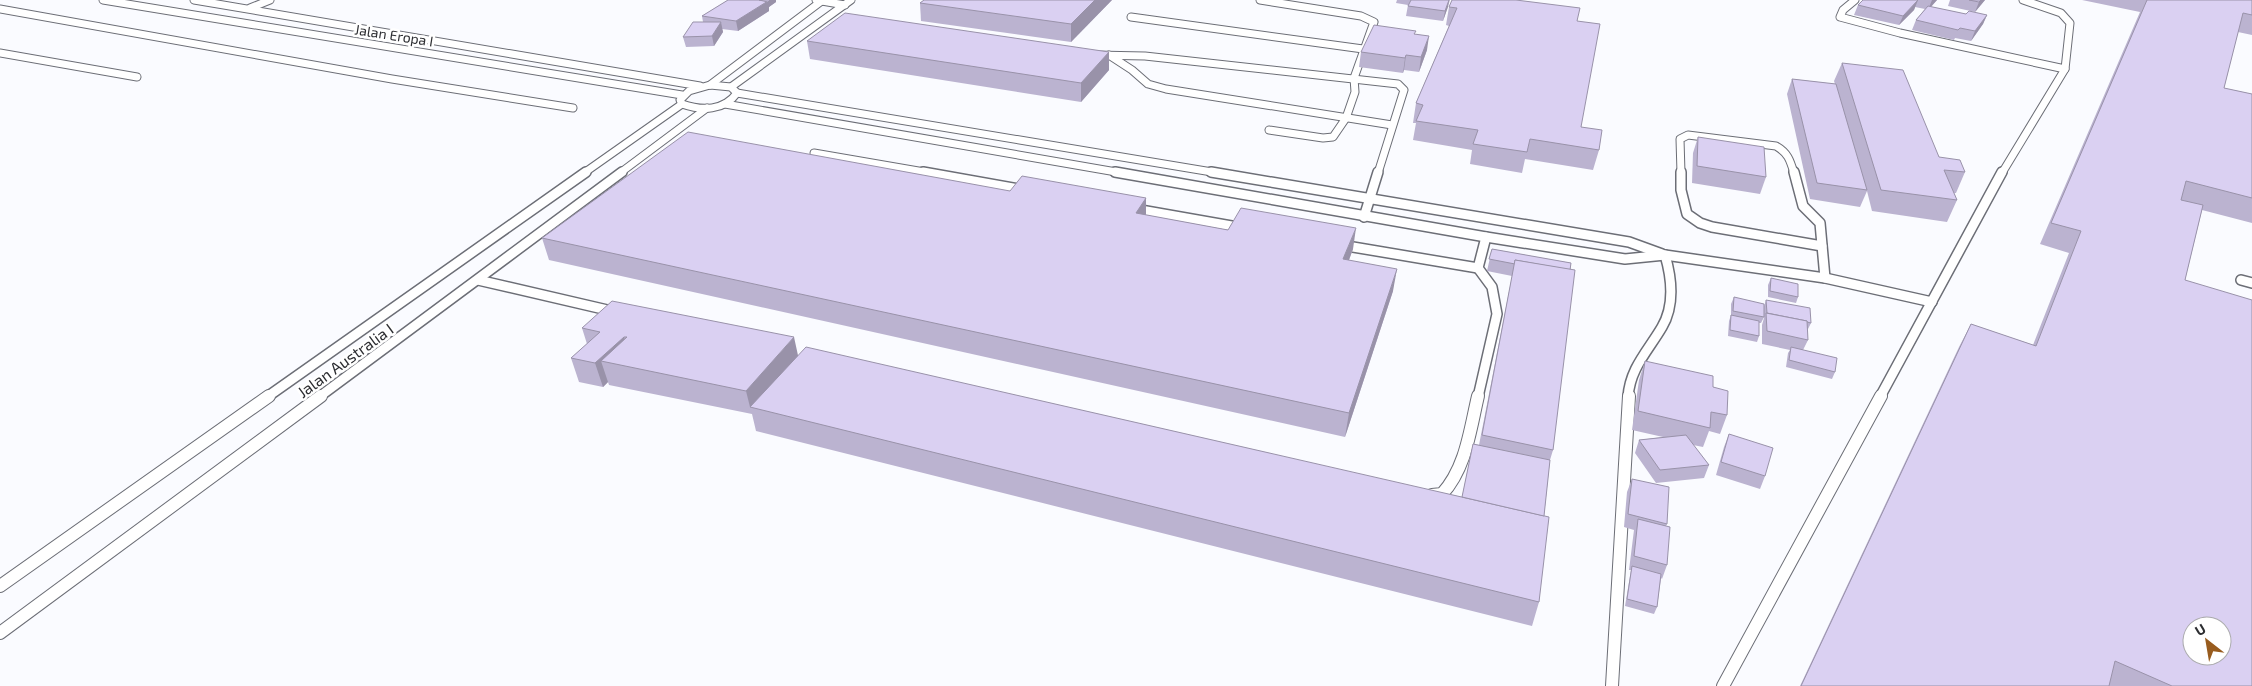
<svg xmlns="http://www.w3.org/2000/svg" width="2252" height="686" font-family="'Exo 2',sans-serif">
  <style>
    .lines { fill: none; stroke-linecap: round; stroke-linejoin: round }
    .service-far2-casing { stroke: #6c6e76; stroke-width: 9 }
    .service-far1-casing { stroke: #6c6e76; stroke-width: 12 }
    .service-casing { stroke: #6c6e76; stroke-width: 14 }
    .service-far2 { stroke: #fff; stroke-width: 7 }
    .service-far1 { stroke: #fff; stroke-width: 9 }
    .service { stroke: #fff; stroke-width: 12 }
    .wall { fill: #bbb3d0 }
    .shaded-wall { fill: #9992a9 }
    .building { fill: #dad0f2; stroke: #9992a9; fill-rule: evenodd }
    .labels { text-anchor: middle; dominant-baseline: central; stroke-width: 5; stroke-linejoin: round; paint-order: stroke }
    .far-street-label { font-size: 14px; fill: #2c2d31; stroke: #fff }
    .street-label { font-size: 16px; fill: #2c2d31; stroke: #fff }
  </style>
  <rect width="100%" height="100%" fill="#fafbff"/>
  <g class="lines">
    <defs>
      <g id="service-far2">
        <polyline points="103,0 682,95"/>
        <polyline points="194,0 700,86"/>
        <polyline points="816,0 845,5"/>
        <polyline points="1260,0 1361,16 1374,22 1354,78 1355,92 1346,118 1333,137 1323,138 1269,130"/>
        <polyline points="1855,0 1843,10 1840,17 1900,33 2065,69"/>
        <polyline points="250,8 270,0"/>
        <polyline points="0,9 392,79 573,108"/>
        <polyline points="1131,17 1363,49"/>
        <polyline points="0,53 137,77"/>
        <polyline points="1095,55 1145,56 1398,84 1404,90 1378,173"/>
        <polyline points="1109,55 1132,70 1148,84 1166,89 1392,125"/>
        <polyline points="710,85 823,0"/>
        <path d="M710,85L731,87L737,93C724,111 702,111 682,104L680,100L689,91Z"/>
        <polyline points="731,87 851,0"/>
        <polyline points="737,93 1218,173"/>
        <polyline points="725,104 1122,173"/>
        <polyline points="814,153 930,173"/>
        <polyline points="584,173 682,104"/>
        <polyline points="620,173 707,108"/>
        <path d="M1681,173L1680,139L1688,135L1776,146C1788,153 1790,160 1794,173"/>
        <polyline points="2002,173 2065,69 2070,23 2061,13 2023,0"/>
      </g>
      <g id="service-far1">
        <polyline points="923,172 1024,190"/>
        <polyline points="1115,172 1486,237 1625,259 1665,255 1825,278 1932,302"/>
        <polyline points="1211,172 1629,242 1662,254"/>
        <polyline points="1681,172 1681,190 1687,214 1700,223 1712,227 1822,246"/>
        <polyline points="1794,172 1803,206 1820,223 1825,278"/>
        <polyline points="1135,209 1243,228"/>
        <polyline points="1364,217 1378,172"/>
        <polyline points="1341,245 1478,268"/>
        <polyline points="478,280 616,312"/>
        <polyline points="2241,280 2252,283"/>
        <polyline points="267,397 586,172"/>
        <polyline points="319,397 622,172"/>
        <polyline points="1478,397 1497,314 1492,287 1478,268 1486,237"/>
        <path d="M1628,397C1630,368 1648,351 1662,327C1675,305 1672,279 1665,255"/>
        <polyline points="1880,397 2002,172"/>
      </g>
      <g id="service">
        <path d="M1432,495L1442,494C1466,468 1470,430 1478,396"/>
        <polyline points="0,586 269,396"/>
        <polyline points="0,633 321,396"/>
        <polyline points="1612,686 1629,396"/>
        <polyline points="1723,686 1881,396"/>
      </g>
    </defs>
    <!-- service-far2 casing -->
    <use href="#service-far2" class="service-far2-casing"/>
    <!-- service-far1 casing -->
    <use href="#service-far1" class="service-far1-casing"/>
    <!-- service casing -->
    <use href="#service" class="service-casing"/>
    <!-- service-far2 -->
    <use href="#service-far2" class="service-far2"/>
    <!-- service-far1 -->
    <use href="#service-far1" class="service-far1"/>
    <!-- service -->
    <use href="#service" class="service"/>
  </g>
  <!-- wall -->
  <g class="wall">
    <polygon points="728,0 776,0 776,2 769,7 769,11 738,31 722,29 723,32 714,46 686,47 683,37 703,22 702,16"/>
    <polygon points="924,0 1112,0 1071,42 921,21 920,3"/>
    <polygon points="1397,0 1450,0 1443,21 1406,16 1408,5 1396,3"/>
    <polygon points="1863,0 1937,0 1931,7 1966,14 1987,15 1983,24 1971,41 1955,38 1954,40 1912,30 1916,20 1925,9 1915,7 1914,10 1899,25 1854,15 1858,5"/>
    <polygon points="1950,0 1985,0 1975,12 1948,6"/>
    <polygon points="2082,0 2252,0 2252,35 2238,32 2224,88 2252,94 2252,223 2202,210 2185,280 2252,686 1800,686 1959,347 1971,324 2033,345 2069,253 2040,244 2140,12"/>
    <polygon points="1449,7 1577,21 1581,127 1599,150 1593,170 1525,159 1522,173 1470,164 1472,150 1413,140 1416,123 1413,123 1416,103 1449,26 1446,25"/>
    <polygon points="1415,34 1427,50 1419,72 1404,70 1403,73 1359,67 1361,52"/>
    <polygon points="807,41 1109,52 1109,70 1081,102 810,59"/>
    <polygon points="1842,63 1939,157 1965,172 1956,193 1954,193 1957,200 1947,222 1872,211 1867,191 1860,207 1810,199 1787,94 1792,79 1835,84 1834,81"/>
    <polygon points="1698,137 1766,177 1760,194 1692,183 1693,153"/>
    <polygon points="1010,191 1146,198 1146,215 1228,230 1353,249 1349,260 1393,291 1345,437 549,260 542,238"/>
    <polygon points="1492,249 1571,263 1553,450 1550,460 1544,516 1539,602 1532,626 756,431 752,414 609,385 608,382 603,387 579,382 571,358 587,344 582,328 798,356 1462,497 1473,444 1479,445 1512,276 1487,271"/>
    <polygon points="1771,278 1798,297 1796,303 1768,297 1768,285"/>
    <polygon points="1734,297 1764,317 1761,323 1759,323 1759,336 1757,342 1728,336 1729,321 1731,315 1731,304"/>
    <polygon points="1766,300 1811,323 1808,329 1807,329 1808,340 1803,350 1835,372 1832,379 1786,367 1788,353 1790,350 1762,344 1762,325 1764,318 1764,306"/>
    <polygon points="1645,361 1713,387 1727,415 1720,434 1709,431 1703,447 1693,445 1709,465 1704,478 1656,483 1635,453 1639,440 1663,437 1632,430 1639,380"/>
    <polygon points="1729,434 1765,476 1760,489 1716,475 1724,447"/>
    <polygon points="1632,479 1667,524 1666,526 1667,565 1662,579 1661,578 1657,607 1654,614 1625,606 1631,570 1629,570 1634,530 1624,527 1627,492"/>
  </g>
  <!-- shaded-wall -->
  <g class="shaded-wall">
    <polygon points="770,0 776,0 776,2 769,7 769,11 738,31 736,21"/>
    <polygon points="1095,0 1112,0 1071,42 1071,24"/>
    <polygon points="1449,0 1448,7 1443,21 1445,11"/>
    <polygon points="1918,0 1914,10 1899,25 1903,16"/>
    <polygon points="1932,0 1937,0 1928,10"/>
    <polygon points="1981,0 1985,0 1975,12 1979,2"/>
    <polygon points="1987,15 1983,24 1971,41 1975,31"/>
    <polygon points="721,22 723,32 714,46 712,36"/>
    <polygon points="1429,36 1427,50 1419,72 1421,57"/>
    <polygon points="1109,52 1109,70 1081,102 1081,83"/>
    <polygon points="1406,55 1404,70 1403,73 1405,58"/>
    <polygon points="1146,198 1146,219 1136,213"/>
    <polygon points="1356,228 1353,249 1341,281 1343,259"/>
    <polygon points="1397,269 1393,291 1345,437 1349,413"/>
    <polygon points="624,337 631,360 601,361 608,382 603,387 595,363"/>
    <polygon points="794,337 799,360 750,407 752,415 746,391"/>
  </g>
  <!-- building -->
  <g class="building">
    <polygon points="728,0 759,0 768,1 736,21 702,16"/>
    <polygon points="759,0 770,0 768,2"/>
    <polygon points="924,0 1095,0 1071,24 920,3"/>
    <polygon points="1411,0 1449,0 1445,11 1408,6"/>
    <polygon points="1452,0 1516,0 1580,8 1577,21 1600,24 1581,127 1602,130 1599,150 1530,139 1527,152 1473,144 1478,130 1416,121 1423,105 1416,103 1457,8 1449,7"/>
    <polygon points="1863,0 1918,0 1903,16 1858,5"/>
    <polygon points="1969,0 1981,0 1979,2"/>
    <path d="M2147,0H2252V15L2243,13L2224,88L2252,94V198L2186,181L2181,200L2203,205L2185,280L2252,300V686H2172L2115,661L2109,686H1801L1971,324L2036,346L2081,231L2051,223ZM2192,626H2222V656H2192Z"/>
    <polygon points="1928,6 1966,14 1969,11 1987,15 1975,31 1960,28 1958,30 1916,20"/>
    <polygon points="845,13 1109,52 1081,83 807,41"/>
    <polygon points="693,22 721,22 712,36 683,37"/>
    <polygon points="1374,25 1416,31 1414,34 1429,36 1421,57 1406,55 1405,58 1361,52"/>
    <polygon points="1842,63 1903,70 1939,157 1960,160 1965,172 1944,170 1957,200 1881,190"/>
    <polygon points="1792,79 1836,84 1867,190 1817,183"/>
    <polygon points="688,132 1010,191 1022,176 1146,198 1136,213 1228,230 1241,208 1356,228 1343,259 1397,269 1349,413 542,238"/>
    <polygon points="1698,137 1764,147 1766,177 1697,166"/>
    <polygon points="1492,249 1571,263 1570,270 1515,260 1515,264 1489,259"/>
    <polygon points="1515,260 1575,270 1553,450 1482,435"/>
    <polygon points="1771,278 1798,284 1798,297 1770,291"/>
    <polygon points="1734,297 1764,304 1764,317 1733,311"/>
    <polygon points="1766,300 1810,308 1811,323 1807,322 1807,321 1767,313"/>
    <polygon points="612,301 794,337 746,391 601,361 627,337 624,337 595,363 571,358 600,332 582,328"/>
    <polygon points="1766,313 1807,321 1808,340 1767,331"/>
    <polygon points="1731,315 1759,321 1759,336 1730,330"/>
    <polygon points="806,347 1549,517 1539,602 750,407"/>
    <polygon points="1791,347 1837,358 1835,372 1789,360"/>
    <polygon points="1645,361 1713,376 1713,387 1728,391 1727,415 1711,412 1710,428 1638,411"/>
    <polygon points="1729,434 1773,448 1765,476 1721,462"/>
    <polygon points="1686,435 1709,465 1660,470 1639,440"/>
    <polygon points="1473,444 1550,460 1544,516 1462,497"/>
    <polygon points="1632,479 1669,487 1667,524 1628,514"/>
    <polygon points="1638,519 1670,527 1667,565 1634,556"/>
    <polygon points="1632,566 1661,574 1657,607 1627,599"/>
  </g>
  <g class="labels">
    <!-- far-street labels -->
    <g class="far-street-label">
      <text transform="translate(394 35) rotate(9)">Jalan Eropa I</text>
    </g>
    <!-- street labels -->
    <g class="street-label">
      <text transform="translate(345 360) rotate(-36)">Jalan Australia I</text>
    </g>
  </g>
  <!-- north arrow -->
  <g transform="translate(2207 641) rotate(329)"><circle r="24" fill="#ffffff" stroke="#ababad"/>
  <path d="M0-4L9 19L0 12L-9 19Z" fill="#985c1e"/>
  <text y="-8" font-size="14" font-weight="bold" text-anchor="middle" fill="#2c2d31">U</text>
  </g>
</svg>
